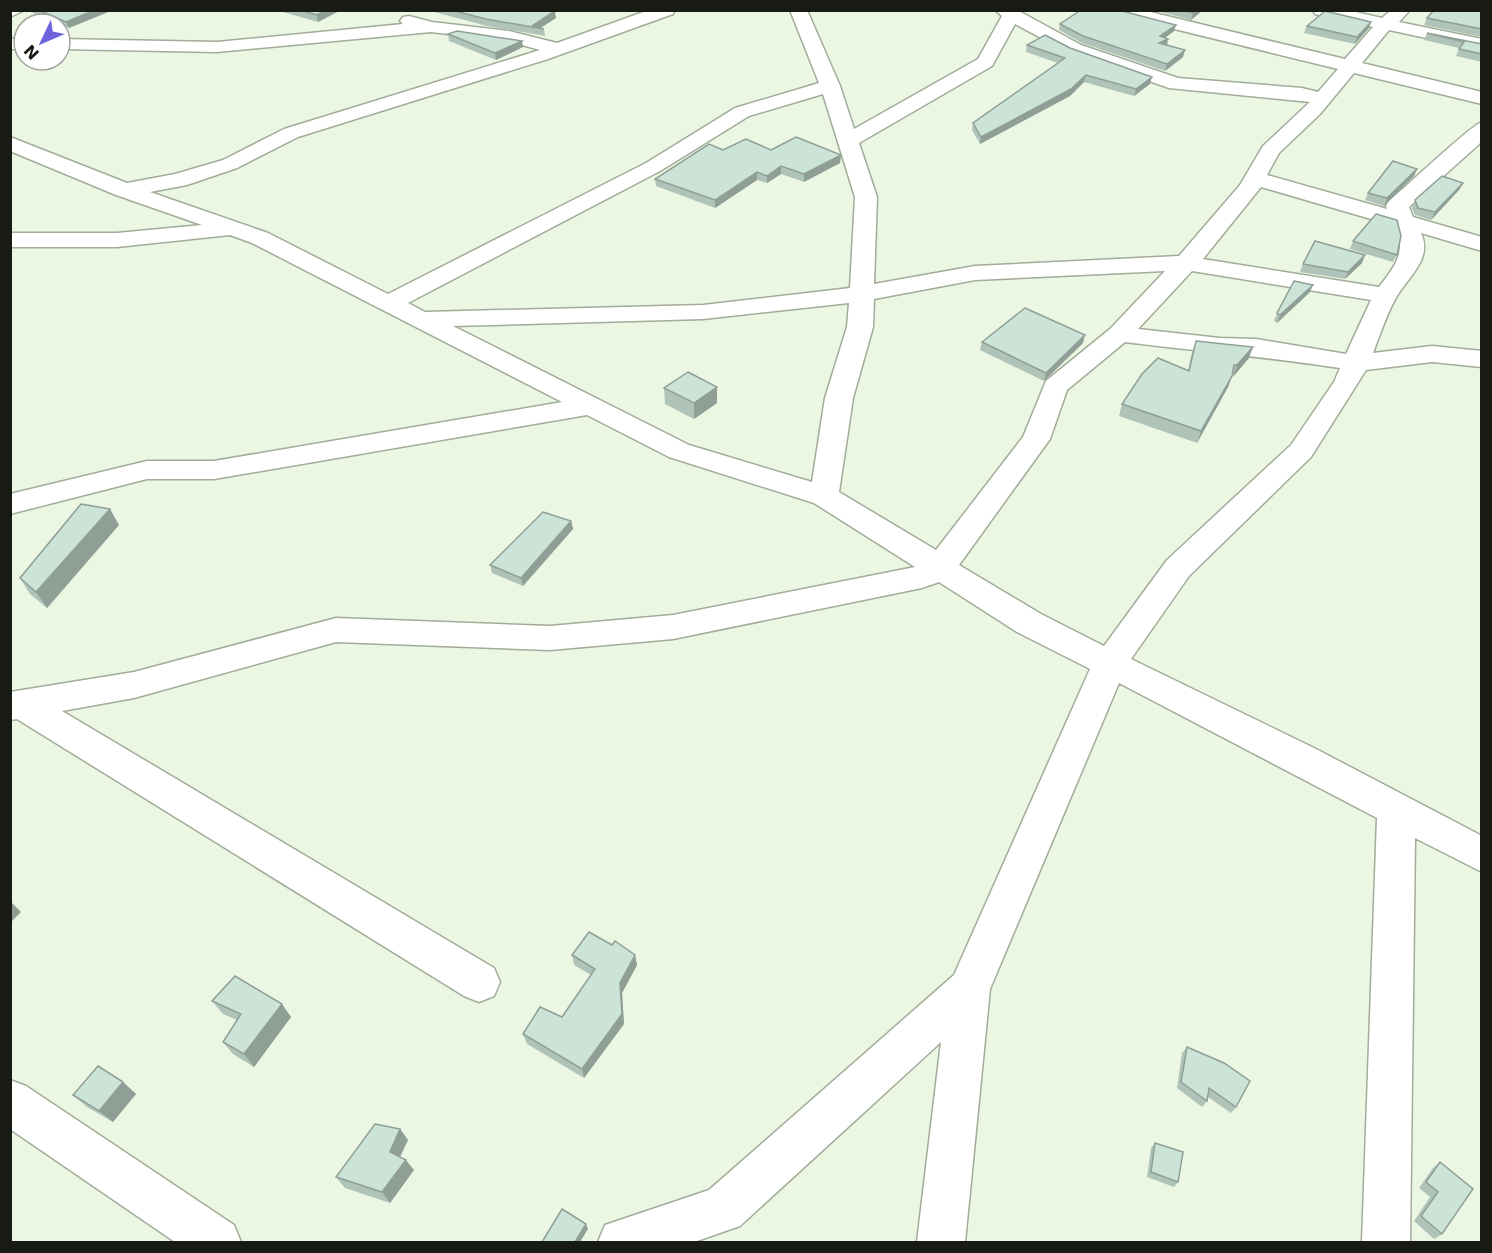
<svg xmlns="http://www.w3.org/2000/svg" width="1492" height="1253" font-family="'DejaVu Sans',sans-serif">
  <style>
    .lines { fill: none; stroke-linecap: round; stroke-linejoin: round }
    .street-casing { stroke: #a1ac99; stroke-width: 3 }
    .street { fill: #fff; fill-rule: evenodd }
    .wall { fill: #afc3b9 }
    .shaded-wall { fill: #8f9f96 }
    .building { fill: #cce3d7; stroke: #8f9f96; stroke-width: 1.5 }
  </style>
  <rect width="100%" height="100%" fill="#ebf7e3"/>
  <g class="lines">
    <defs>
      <g id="street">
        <polygon points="10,10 25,10 10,17"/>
        <path d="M649,10H675L673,14L548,59L298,137L237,168L187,185L150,192L268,233L388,294L646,163L735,108L819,83L790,10H807L840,86L854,129L978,59L1002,16L995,10H1017L1081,45L1178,78L1302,88L1318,92L1338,69L1113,14L1111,10H1142L1345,59L1373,27L1315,14L1313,10H1347L1382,18L1391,10H1410L1399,22L1482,39V50L1389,30L1362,63L1482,92V104L1354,73L1320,114L1279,153L1267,175L1387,209L1386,206L1389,201C1403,190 1472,124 1482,122V141L1477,146L1409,207L1413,217L1482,237V251L1421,233C1433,259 1408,277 1397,296C1387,313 1380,335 1373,353L1432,346L1482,351V367L1432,362L1366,370L1311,457L1189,576L1131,659L1316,749L1482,836V872L1415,838L1410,1242H1362L1377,818L1119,683L990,989L965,1242H917L941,1042L740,1226L694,1242H598L605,1225L709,1190L954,975L1090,669L1017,632L939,582L922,588L673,639L550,650L336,642L134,698L62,711L494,968L500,982L494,996L479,1002L464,996L17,719L10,720V692L134,672L336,618L550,626L673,615L915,567L814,503L669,457L587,415L214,479H147L10,514V494L147,461H214L562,402L252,243L230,235L117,247H10V233H117L202,225L116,195L10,151V137L127,183L175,174L223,160L284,129L540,50L508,41L431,32L217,52L60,49V39L217,42L403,24L400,21L403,17L409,16L432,22L509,31L557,43ZM1015,24L1069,53L1169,88L1310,102L1263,146L1240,185L1179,256L975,266L874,284L877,197L859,143L992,66ZM823,94L855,197L850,288L703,305L425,312L408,303L660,171L749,116ZM1261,187L1395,226C1407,253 1395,266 1379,287L1203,259ZM1165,271L1110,329L1046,381L1023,437L936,550L839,492L853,398L873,327L874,299L975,280ZM1192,271L1371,300L1346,354L1256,339L1220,338L1138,329ZM849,303L847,327L825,398L812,482L689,445L453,326L703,319ZM1125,342C1197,351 1268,357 1340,368L1334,382L1291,445L1167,560L1104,646L1041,614L959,565L1050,439L1067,390Z"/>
        <rect x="10" y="39" width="14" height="10"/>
        <polygon points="10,1080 26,1086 234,1225 241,1242 175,1242 10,1129"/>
      </g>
    </defs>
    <!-- street casing -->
    <use href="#street" class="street-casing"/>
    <!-- street -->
    <use href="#street" class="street"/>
  </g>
  <!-- wall -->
  <g class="wall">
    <polygon points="26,10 113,10 69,28"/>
    <polygon points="276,10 341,10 318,22"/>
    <polygon points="427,10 553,10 556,18 540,28 544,29 545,36 487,26"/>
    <polygon points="1154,10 1203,10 1191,20"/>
    <polygon points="1482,10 1482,37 1424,25 1427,18"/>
    <polygon points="1060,24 1174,31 1165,38 1167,45 1183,57 1165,71 1082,43 1059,30"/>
    <polygon points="1307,26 1369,28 1355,44 1304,33"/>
    <polygon points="1427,33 1482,44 1482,62 1456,56 1459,48 1424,40"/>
    <polygon points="448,34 523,47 496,60 449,41"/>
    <polygon points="1027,45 1070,48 1150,84 1134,96 1084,82 1070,96 980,144 972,130 973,123 1058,63 1026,52"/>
    <polygon points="723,150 771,150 841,155 840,163 804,182 781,174 767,183 757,180 715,208 656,186 655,179"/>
    <polygon points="1417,169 1414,176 1384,206 1365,200 1368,193"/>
    <polygon points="1463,183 1459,190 1431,220 1415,215 1412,208 1415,200"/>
    <polygon points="1353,241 1397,255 1393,262 1350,249"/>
    <polygon points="1362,263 1345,279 1300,272 1303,264"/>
    <polygon points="1310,292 1277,323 1274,321 1277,313"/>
    <polygon points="1196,341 1249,358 1232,377 1228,387 1197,443 1119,416 1122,404 1188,370 1192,352"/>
    <polygon points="982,342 1083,343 1044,381 980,350"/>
    <polygon points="664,388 717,403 694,419 665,404"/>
    <polygon points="571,521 573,529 523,586 492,573 490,565"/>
    <polygon points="119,525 47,608 30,594 20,578"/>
    <polygon points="612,945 635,955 637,965 622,993 624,1024 584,1078 527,1044 523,1034 562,1017 591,975 574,965 572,955"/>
    <polygon points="212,1001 291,1017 254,1067 233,1054 223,1042 237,1020 223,1014"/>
    <polygon points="1187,1047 1236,1107 1231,1113 1208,1097 1207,1101 1202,1107 1177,1088 1182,1053"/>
    <polygon points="123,1082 136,1094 113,1122 87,1107 73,1095"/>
    <polygon points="400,1129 408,1140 400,1157 414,1170 390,1203 345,1188 336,1177"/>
    <polygon points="1155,1143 1178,1182 1174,1187 1147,1177 1151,1148"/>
    <polygon points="1440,1162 1442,1234 1434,1239 1414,1221 1430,1197 1419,1188 1433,1168"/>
  </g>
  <!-- shaded-wall -->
  <g class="shaded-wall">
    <polygon points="95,10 113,10 69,28 66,22"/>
    <polygon points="326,10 341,10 318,22 317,15"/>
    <polygon points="1196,10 1203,10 1191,20 1193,13"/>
    <polygon points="555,11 556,18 539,29 532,26"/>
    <polygon points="1371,22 1369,28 1355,44 1357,37"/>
    <polygon points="1176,25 1174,31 1158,43 1160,36"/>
    <polygon points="1168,39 1167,46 1159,43"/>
    <polygon points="522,41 523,47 496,60 495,53"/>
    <polygon points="1185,50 1183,57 1165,71 1167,64"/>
    <polygon points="1086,75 1084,82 1070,96 980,144 981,137"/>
    <polygon points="1152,77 1150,84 1134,96 1136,89"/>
    <polygon points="841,155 840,163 804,182 804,174"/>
    <polygon points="781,166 781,174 767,183 767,176"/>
    <polygon points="1417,169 1414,176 1384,206 1387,198"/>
    <polygon points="757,172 757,180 715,208 715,200"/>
    <polygon points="1463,183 1459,190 1431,220 1435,212"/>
    <polygon points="1365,255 1362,263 1345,279 1348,272"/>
    <polygon points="1313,285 1310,292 1277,323 1280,315"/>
    <polygon points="1085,335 1083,343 1044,381 1046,373"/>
    <polygon points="1253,347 1249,358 1233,377 1237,365"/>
    <polygon points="1232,376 1228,387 1197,443 1201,431"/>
    <polygon points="717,387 717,403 694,419 694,403"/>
    <polygon points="110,509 119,525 47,608 36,592"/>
    <polygon points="571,521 573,529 523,586 521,578"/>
    <polygon points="10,901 21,912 10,923"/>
    <polygon points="635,955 637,965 622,993 624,1024 584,1078 582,1069 620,983"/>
    <polygon points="282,1004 291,1017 254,1067 244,1054"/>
    <polygon points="123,1082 136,1094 113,1122 99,1111"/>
    <polygon points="400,1129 408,1140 397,1163 390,1152"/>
    <polygon points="406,1160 414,1170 390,1203 382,1192"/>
    <polygon points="586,1224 588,1229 580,1242 575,1242"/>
  </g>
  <!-- building -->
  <g class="building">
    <polygon points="39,10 95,10 66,22"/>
    <polygon points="300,10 326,10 317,15"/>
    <polygon points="451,10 553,10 555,11 532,26 544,29 486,19"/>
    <polygon points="1081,10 1118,10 1176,25 1160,36 1168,39 1159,43 1185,50 1167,64 1083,36 1060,24"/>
    <polygon points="1183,10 1196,10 1193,13"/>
    <polygon points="1434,10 1482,10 1482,29 1427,18"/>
    <polygon points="1325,11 1371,22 1357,37 1307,26"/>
    <polygon points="457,31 522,41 495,53 448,34"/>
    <polygon points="1427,33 1482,44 1482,54 1459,49 1464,42"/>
    <polygon points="1045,35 1070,48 1152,77 1136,89 1086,75 1071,89 981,137 973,123 1065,58 1027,45"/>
    <polygon points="796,137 841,155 804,174 781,166 767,176 757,172 715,200 655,179 709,144 723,150 746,139 771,150"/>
    <polygon points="1393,161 1417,169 1387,198 1368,193"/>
    <polygon points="1442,176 1463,183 1435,212 1418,208 1415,200"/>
    <polygon points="1376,214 1397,220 1401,236 1397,255 1353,241"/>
    <polygon points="1315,241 1365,255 1348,272 1303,264"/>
    <polygon points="1294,281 1313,285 1280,315 1277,313"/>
    <polygon points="1025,308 1085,335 1046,373 982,342"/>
    <polygon points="1196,341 1253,347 1237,365 1234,365 1232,376 1201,431 1122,404 1142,374 1158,358 1189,371"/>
    <polygon points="688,372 717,387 694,403 664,388"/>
    <polygon points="81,504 110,509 36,592 20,578"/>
    <polygon points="543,512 571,521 521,578 490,565"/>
    <polygon points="589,932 612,945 615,941 635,955 620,983 622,1014 582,1069 523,1034 540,1007 562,1017 595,969 572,955"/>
    <polygon points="235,976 282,1004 244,1054 223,1042 241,1014 212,1001"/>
    <polygon points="1187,1047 1224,1063 1250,1081 1236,1107 1209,1088 1207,1101 1181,1082"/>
    <polygon points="98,1066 123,1082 99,1111 73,1095"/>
    <polygon points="375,1124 400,1129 390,1152 406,1160 382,1192 336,1177"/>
    <polygon points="1155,1143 1183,1152 1178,1182 1151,1172"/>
    <polygon points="1440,1162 1473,1189 1442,1234 1421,1216 1438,1192 1426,1182"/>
    <polygon points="562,1209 586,1224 575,1242 542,1242"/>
  </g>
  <!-- border -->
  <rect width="1492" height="1253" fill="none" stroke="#171b14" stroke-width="24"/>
  <!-- north arrow -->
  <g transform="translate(42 42) rotate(226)"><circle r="28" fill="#ffffff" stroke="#a2a4a1" stroke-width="1.5"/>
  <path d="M0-4.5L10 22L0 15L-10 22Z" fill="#6e63dd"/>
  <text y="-9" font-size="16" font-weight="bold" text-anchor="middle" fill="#171b14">N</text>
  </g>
</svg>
